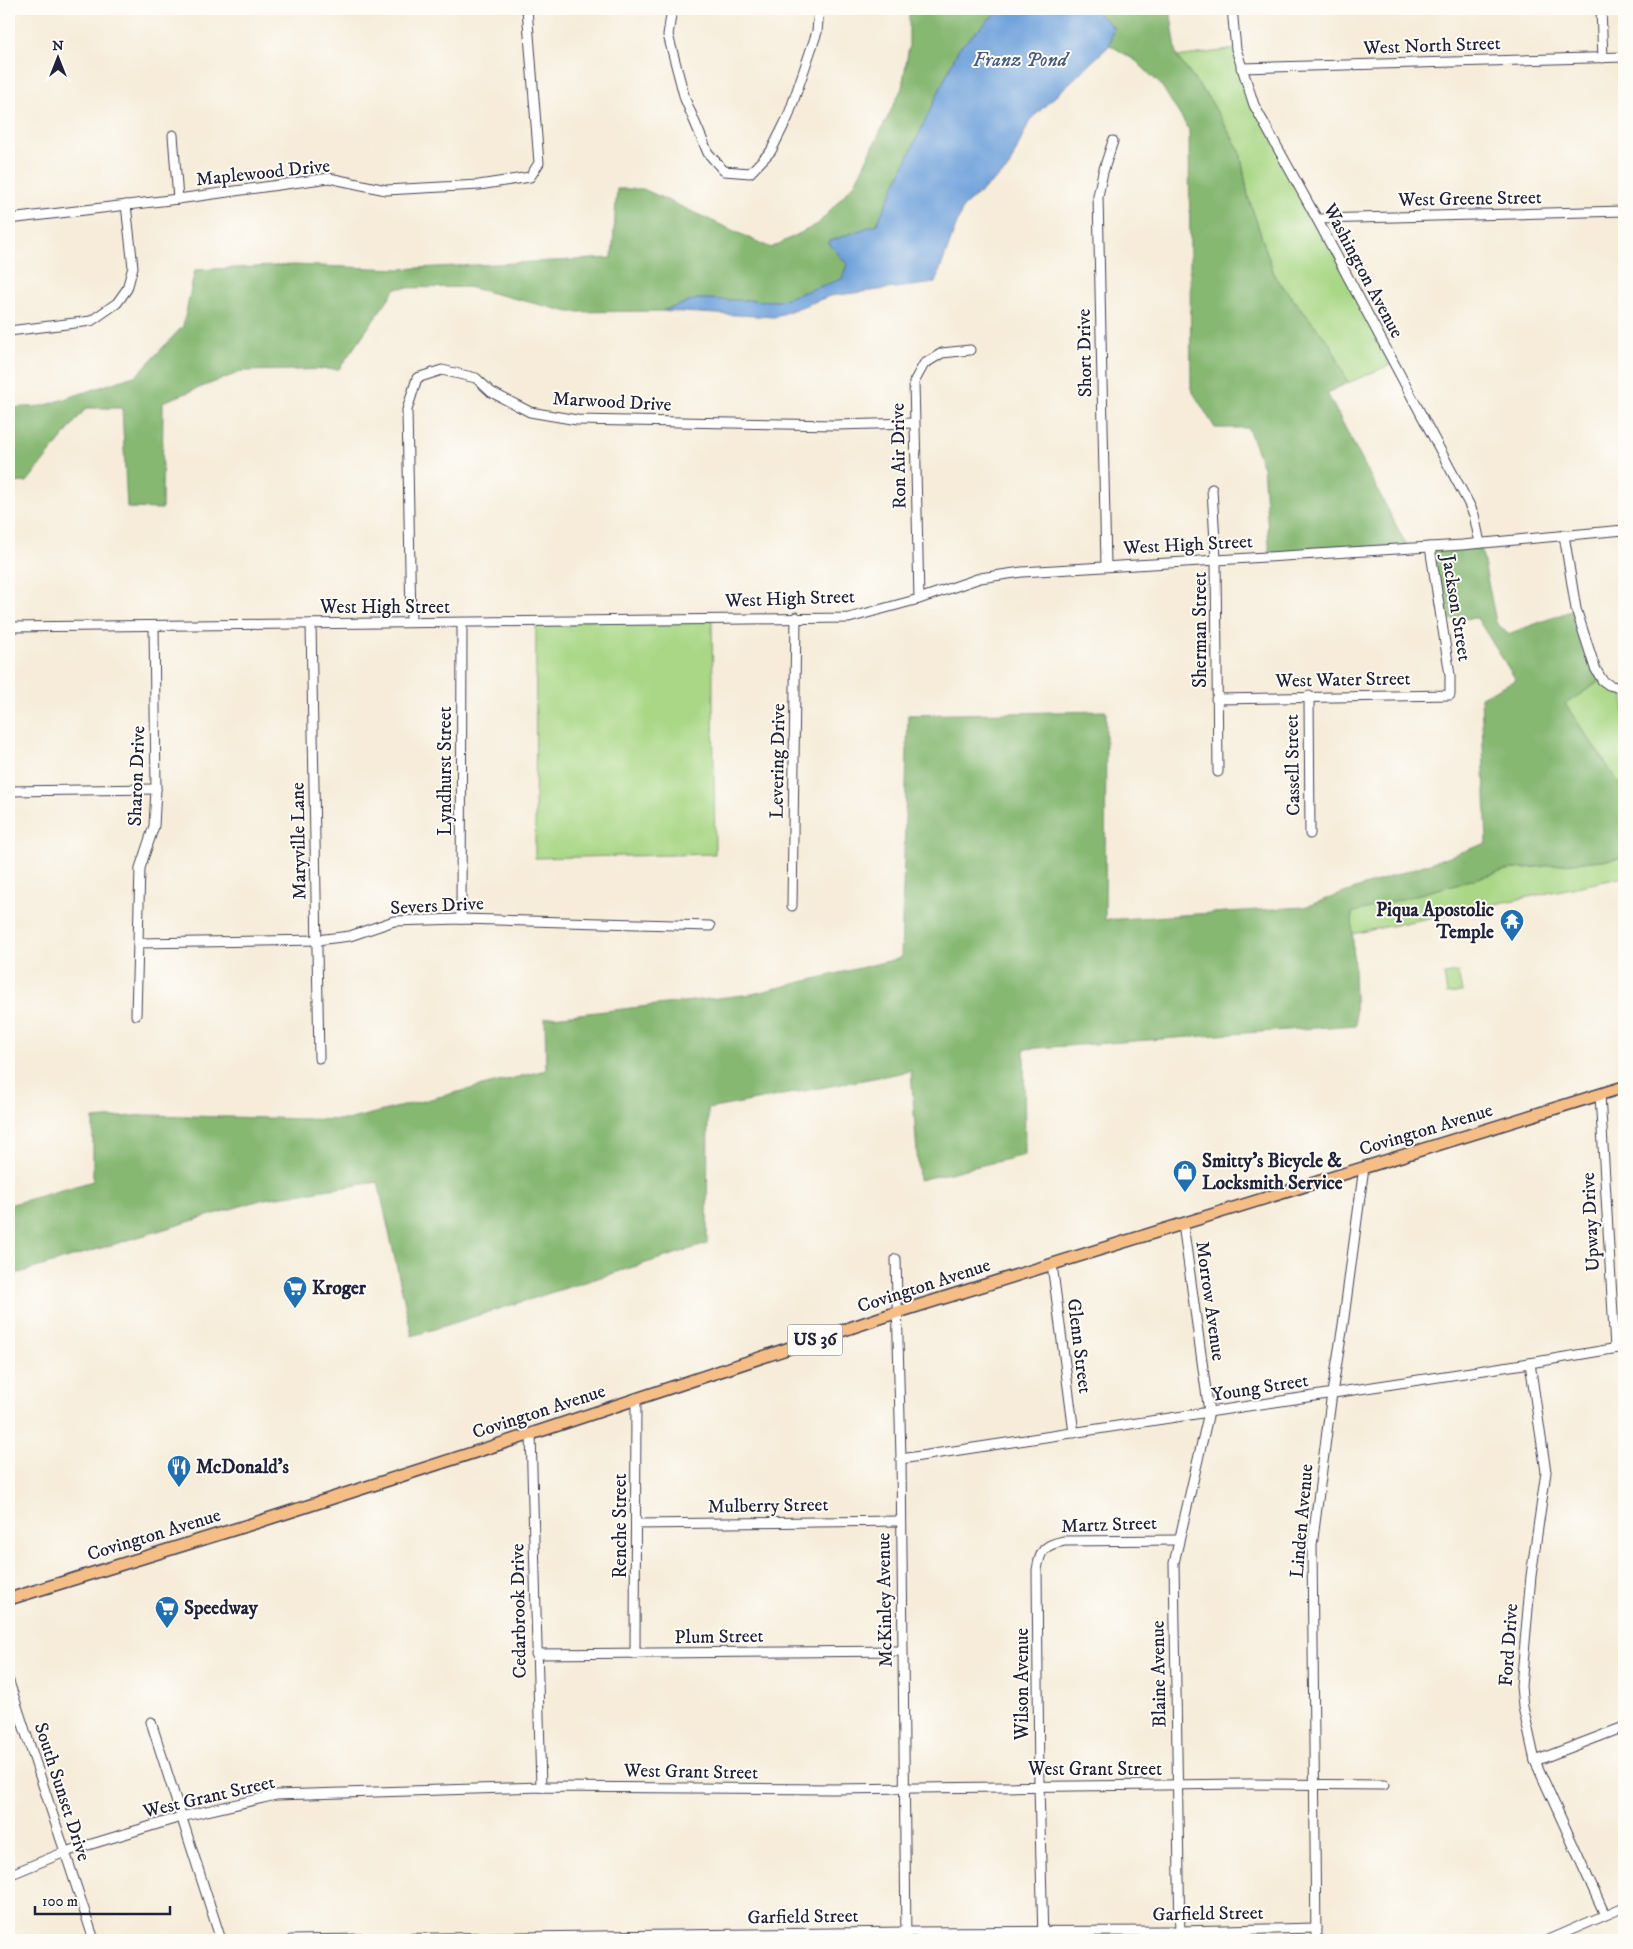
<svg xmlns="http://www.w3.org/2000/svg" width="1633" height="1949" font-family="'IM FELL DW Pica',serif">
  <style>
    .green { fill: #a9d785; stroke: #667c60 }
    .forest { fill: #86b872; stroke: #546d56 }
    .water { fill: #70a2db; stroke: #49628b }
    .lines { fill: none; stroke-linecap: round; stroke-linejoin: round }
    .minor-casing { stroke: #424053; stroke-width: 11 }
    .major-casing { stroke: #424053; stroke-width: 14 }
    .minor { stroke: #fff; stroke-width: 9 }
    .major { stroke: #f6be87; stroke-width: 11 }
    .labels { text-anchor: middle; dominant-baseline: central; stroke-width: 4; stroke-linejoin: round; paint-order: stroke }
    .shield { fill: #fdfcf7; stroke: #646373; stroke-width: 1 }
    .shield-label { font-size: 18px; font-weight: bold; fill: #22223b }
    .street-label { font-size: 19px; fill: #22223b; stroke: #fdfcf7 }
    .poi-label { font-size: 19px; font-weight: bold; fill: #22223b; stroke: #fdfcf7; text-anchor: start }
    .water-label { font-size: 20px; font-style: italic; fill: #455c83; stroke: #fdfcf7 }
  </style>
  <rect width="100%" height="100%" fill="#fdfcf7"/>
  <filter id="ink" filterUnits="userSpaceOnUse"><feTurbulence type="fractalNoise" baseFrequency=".02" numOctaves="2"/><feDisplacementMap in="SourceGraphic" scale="10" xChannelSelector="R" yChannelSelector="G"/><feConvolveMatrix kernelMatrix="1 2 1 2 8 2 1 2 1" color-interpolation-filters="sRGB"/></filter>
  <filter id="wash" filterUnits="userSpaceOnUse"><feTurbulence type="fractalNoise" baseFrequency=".0096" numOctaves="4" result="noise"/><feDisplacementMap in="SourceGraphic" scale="20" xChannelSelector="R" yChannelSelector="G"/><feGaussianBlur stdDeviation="1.12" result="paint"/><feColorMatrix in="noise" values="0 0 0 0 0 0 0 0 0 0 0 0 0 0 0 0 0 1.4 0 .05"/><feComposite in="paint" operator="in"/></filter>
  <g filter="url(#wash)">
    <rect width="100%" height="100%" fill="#f6ecd9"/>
    <!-- green -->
    <g class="green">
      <polygon points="1236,49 1254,105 1394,363 1348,383 1331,345 1275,277 1248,196 1240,151 1210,100 1177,57"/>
      <polygon points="712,618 715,854 535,858 536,621"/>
      <polygon points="1602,680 1624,689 1624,790 1565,704"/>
      <polygon points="1621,858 1624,865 1624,877 1352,934 1351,913 1506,870"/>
      <polygon points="1458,972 1462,992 1447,994 1444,974"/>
    </g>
    <!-- forest -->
    <g class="forest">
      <polygon points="909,9 1000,9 959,48 877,224 828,242 847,264 842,279 778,301 697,299 662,311 569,312 468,287 396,288 339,369 243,371 163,402 162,509 127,508 122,408 86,408 27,482 9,483 9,408 43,406 137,375 183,326 195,270 293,265 398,269 612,258 617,189 643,189 771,248 818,224 855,183 902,88 909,46"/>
      <polygon points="1093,9 1170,9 1177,57 1210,100 1240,151 1248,196 1275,277 1331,345 1348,383 1327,393 1408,548 1270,557 1263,467 1248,428 1215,428 1191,389 1189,130 1161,85 1136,61 1110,45 1113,27"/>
      <polygon points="1480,543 1496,622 1508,634 1576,609 1602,680 1565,704 1624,790 1624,865 1620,858 1506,870 1352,913 1356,1025 1024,1049 1025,1155 919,1180 911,1071 708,1109 707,1244 412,1336 378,1182 264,1199 9,1276 9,1205 93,1181 93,1119 147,1115 347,1120 546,1070 545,1018 752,994 901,958 908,715 1106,711 1105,920 1304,907 1487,843 1481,697 1516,680 1477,618 1441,620 1430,547"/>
    </g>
    <!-- water -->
    <polygon class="water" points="1000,9 1093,9 1113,27 1110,45 1030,120 1008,169 963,207 935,283 830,296 774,317 662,311 697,299 778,301 842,279 847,264 828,242 877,224 959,48"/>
  </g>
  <g filter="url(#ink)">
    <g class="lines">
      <defs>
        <g id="minor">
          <polyline points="672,9 668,35 685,99 708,153 724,171 750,173 771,151 788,117 817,32 819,9"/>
          <polyline points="1232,9 1236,49 1254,105 1317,219 1469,504 1474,515 1480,543"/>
          <polyline points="1601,9 1603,58"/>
          <polyline points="1241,68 1624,57"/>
          <polyline points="173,135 178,199"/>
          <polyline points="9,219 178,199 329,178 386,190 479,185 530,177 539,163 527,9"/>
          <polyline points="1317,219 1624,211"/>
          <polyline points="9,331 91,321 117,303 127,289 133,267 126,205"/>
          <polyline points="1212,489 1216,560 1218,772"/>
          <polyline points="1564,535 1576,609 1595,668 1602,680 1609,685 1624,689"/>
          <polyline points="1106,566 1098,196 1103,172 1113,141"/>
          <polyline points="919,599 914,382 924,364 942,353 970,350"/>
          <polyline points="411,622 407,410 417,378 442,370 476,378 491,392 530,412 577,420 836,425 914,423"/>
          <polyline points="311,624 319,1058"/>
          <polyline points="9,627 849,618 919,599 980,578 1022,572 1462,545 1624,530"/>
          <polyline points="1309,696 1310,834"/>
          <polyline points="1216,699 1450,695 1450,675 1430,547"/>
          <polyline points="9,791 156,789"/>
          <polyline points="792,906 796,617"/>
          <polyline points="461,919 462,623"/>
          <polyline points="138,943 317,940 350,936 394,921 461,919 710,926"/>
          <polyline points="136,1015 140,868 154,826 156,789 154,626"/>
          <polyline points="1600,1095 1615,1348"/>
          <polyline points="896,1259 901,1459 906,1940"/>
          <polyline points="1052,1264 1074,1433"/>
          <polyline points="1530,1363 1546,1472 1531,1576 1521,1686 1523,1707 1535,1761 1605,1915"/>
          <polyline points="531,1434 541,1787"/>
          <polyline points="901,1459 1530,1363 1624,1347"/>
          <polyline points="636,1524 900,1521"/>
          <polyline points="536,1654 902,1651"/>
          <polyline points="635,1654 636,1398"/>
          <polyline points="9,1682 94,1940"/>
          <polyline points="151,1722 221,1940"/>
          <polyline points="1535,1761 1624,1727"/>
          <polyline points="9,1875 65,1852 181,1817 276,1795 541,1787 832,1789 1247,1784 1384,1785"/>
          <polyline points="291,1940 906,1932 1180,1931 1316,1928"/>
          <path d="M1043,1940L1039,1786L1037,1570C1040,1550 1044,1545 1064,1541L1178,1540"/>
          <polyline points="1180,1940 1174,1563 1209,1412 1183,1224"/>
          <polyline points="1316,1940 1312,1546 1332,1393 1343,1325 1364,1167"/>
          <polyline points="1548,1940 1624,1907"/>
        </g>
        <polyline id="major" points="9,1599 255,1523 531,1434 898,1312 1624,1087"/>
      </defs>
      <!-- minor casing -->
      <use href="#minor" class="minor-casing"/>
      <!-- major casing -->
      <use href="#major" class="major-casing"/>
      <!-- minor -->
      <use href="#minor" class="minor"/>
      <!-- major -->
      <use href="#major" class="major"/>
    </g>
  </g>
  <!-- icons -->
  <defs>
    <symbol id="temple-pin" viewBox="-11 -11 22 30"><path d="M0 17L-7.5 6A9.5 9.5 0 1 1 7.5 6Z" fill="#1f6fb2" stroke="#fdfcf7"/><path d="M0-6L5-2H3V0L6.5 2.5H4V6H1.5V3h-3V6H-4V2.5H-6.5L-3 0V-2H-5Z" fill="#fff"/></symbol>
    <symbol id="shop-pin" viewBox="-11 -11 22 30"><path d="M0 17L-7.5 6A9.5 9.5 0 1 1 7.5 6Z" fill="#1f6fb2" stroke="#fdfcf7"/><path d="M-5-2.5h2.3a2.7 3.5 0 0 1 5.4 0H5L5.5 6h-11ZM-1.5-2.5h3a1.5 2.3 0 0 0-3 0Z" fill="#fff"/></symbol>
    <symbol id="supermarket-pin" viewBox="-11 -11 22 30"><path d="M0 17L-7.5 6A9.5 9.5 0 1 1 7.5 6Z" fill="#1f6fb2" stroke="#fdfcf7"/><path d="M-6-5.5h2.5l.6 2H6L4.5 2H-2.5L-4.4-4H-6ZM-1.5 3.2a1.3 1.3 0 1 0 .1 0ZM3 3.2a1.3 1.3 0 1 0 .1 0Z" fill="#fff"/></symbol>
    <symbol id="restaurant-pin" viewBox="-11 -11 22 30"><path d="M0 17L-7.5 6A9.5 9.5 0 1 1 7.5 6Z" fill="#1f6fb2" stroke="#fdfcf7"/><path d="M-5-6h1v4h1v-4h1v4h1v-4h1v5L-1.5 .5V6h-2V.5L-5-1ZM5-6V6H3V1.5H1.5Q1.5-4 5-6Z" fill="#fff"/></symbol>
  </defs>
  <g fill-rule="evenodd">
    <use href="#temple-pin" x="1498" y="907" width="28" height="38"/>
    <use href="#shop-pin" x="1171" y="1158" width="28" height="38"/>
    <use href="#supermarket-pin" x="281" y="1274" width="28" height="38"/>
    <use href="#restaurant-pin" x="165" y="1453" width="28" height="38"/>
    <use href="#supermarket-pin" x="153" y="1594" width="28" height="38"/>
  </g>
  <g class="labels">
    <!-- shield labels -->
    <rect class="shield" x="787.5" y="1324.5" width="55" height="31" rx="4"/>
    <g class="shield-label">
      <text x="815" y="1340">US 36</text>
    </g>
    <!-- street labels -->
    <g class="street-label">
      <text transform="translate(1432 46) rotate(-2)">West North Street</text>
      <text transform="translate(263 173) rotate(-6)">Maplewood Drive</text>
      <text transform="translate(1470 199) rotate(-1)">West Greene Street</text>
      <text transform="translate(1363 271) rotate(62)">Washington Avenue</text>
      <text transform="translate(1085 353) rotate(-91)">Short Drive</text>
      <text transform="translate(612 402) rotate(3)">Marwood Drive</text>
      <text transform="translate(899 456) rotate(-91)">Ron Air Drive</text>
      <text transform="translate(1188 545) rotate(-3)">West High Street</text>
      <text transform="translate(790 599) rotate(-2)">West High Street</text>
      <text x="385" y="607">West High Street</text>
      <text transform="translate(1456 608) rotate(81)">Jackson Street</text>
      <text transform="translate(1200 630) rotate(-90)">Sherman Street</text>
      <text transform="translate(1343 680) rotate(-1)">West Water Street</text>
      <text transform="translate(778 761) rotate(-89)">Levering Drive</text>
      <text transform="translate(1293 765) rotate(-91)">Cassell Street</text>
      <text transform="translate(445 771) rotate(-90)">Lyndhurst Street</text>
      <text transform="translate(137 776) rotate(-88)">Sharon Drive</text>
      <text transform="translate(299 841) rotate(-91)">Maryville Lane</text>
      <text transform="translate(437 906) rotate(-3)">Severs Drive</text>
      <text transform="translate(1426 1130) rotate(-17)">Covington Avenue</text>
      <text transform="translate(1591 1222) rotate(-93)">Upway Drive</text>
      <text transform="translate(924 1286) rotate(-18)">Covington Avenue</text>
      <text transform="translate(1210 1301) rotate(82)">Morrow Avenue</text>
      <text transform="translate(1079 1346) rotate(83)">Glenn Street</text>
      <text transform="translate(1260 1388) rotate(-9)">Young Street</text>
      <text transform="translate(539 1412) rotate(-18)">Covington Avenue</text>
      <text transform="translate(768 1506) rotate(-1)">Mulberry Street</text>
      <text transform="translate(1302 1521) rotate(-85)">Linden Avenue</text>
      <text transform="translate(1109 1525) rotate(-2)">Martz Street</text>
      <text transform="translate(620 1526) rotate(-90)">Renche Street</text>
      <text transform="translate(154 1535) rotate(-17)">Covington Avenue</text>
      <text transform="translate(885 1600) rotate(-91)">McKinley Avenue</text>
      <text transform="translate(519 1611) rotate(-91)">Cedarbrook Drive</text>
      <text transform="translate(719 1637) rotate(-1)">Plum Street</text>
      <text transform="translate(1509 1645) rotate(-86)">Ford Drive</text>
      <text transform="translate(1159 1674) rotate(-91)">Blaine Avenue</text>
      <text transform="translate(1022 1684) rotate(-90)">Wilson Avenue</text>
      <text x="1095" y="1769">West Grant Street</text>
      <text transform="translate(691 1772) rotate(1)">West Grant Street</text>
      <text transform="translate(62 1792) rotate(72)">South Sunset Drive</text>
      <text transform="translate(209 1797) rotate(-13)">West Grant Street</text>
      <text transform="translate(1208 1914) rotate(-1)">Garfield Street</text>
      <text transform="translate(803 1917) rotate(-1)">Garfield Street</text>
    </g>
    <!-- poi labels -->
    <g class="poi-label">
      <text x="1494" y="910" text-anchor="end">Piqua Apostolic<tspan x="1494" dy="22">Temple</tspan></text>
      <text x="1202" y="1161">Smitty's Bicycle &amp;<tspan x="1202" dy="22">Locksmith Service</tspan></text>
      <text x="312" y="1288">Kroger</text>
      <text x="196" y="1467">McDonald's</text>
      <text x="184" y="1608">Speedway</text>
    </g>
    <!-- water labels -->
    <g class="water-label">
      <text x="1020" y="60">Franz Pond</text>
    </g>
  </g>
  <!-- margin -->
  <rect width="1633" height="1949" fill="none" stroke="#fdfcf7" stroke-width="30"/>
  <!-- north arrow -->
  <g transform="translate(58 58)" stroke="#fdfcf7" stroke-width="4" paint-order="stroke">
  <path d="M0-4L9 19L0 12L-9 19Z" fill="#22223b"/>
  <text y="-8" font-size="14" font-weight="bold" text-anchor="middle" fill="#22223b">N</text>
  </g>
  <!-- scale -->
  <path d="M35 1906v8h135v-8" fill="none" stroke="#22223b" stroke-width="2.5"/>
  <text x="42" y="1906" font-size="15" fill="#22223b" stroke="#fdfcf7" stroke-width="4" paint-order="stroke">100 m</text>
</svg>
